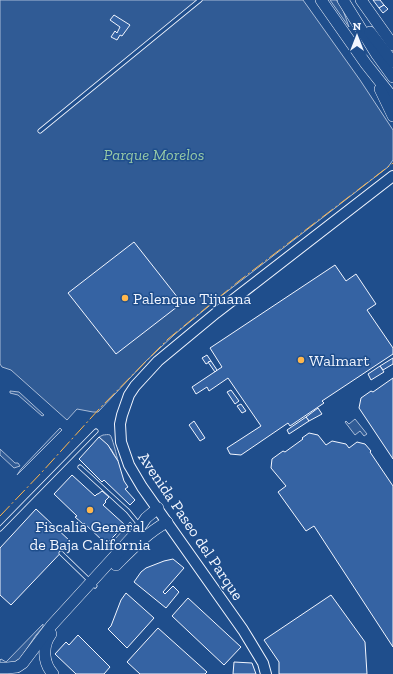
<svg xmlns="http://www.w3.org/2000/svg" width="393" height="674" font-family="'Zilla Slab',serif">
  <style>
    .green { fill: #305b95; stroke: #a8bbd7 }
    .building { fill: #3563a3; stroke: #f2f6ff }
    .lines { fill: none; stroke-linecap: round; stroke-linejoin: round }
    .lane-casing { stroke: #f2f6ff; stroke-width: 5 }
    .secondary-casing { stroke: #f2f6ff; stroke-width: 12 }
    .primary-casing { stroke: #f2f6ff; stroke-width: 12 }
    .lane { stroke: #1f4e8c; stroke-width: 3.5 }
    .secondary { stroke: #1f4e8c; stroke-width: 10 }
    .primary { stroke: #1f4e8c; stroke-width: 11 }
    .power { stroke: #ffb74d; stroke-width: 1; stroke-dasharray: 14 3 2 3; stroke-linecap: butt }
    .poi-dot { fill: #ffb74d; stroke: #1f4e8c; stroke-width: 1.5 }
    .labels { text-anchor: middle; dominant-baseline: central; stroke-width: 3; stroke-linejoin: round; paint-order: stroke }
    .park-label { font-size: 16px; font-style: italic; fill: #97c8a6; stroke: #1f4e8c }
    .poi-label { font-size: 16px; fill: #f2f6ff; stroke: #1f4e8c; text-anchor: start }
    .street-label { font-size: 16px; fill: #f2f6ff; stroke: #1f4e8c }
  </style>
  <rect width="100%" height="100%" fill="#1f4e8c"/>
  <!-- green -->
  <g class="green">
    <polygon points="0,0 303,0 360,80 391,127 393,130 393,160 388,167 220,297 175,334 145,362 98,412 93,412 77,409 67,420 11,370 2,367 0,364"/>
    <polygon points="330,0 336,0 342,7 349,27"/>
    <polygon points="10,391 19,392 44,415 42,416 18,395 10,393"/>
    <polygon points="355,419 367,434 364,436 360,431 355,435 345,422 346,421 349,424"/>
    <polygon points="60,428 62,430 17,475 21,469"/>
    <path d="M103,435C105,435 108,434 110,435C112,436 117,457 118,461L111,449L99,437Z"/>
    <polygon points="0,449 15,463 18,463 20,466 14,468 0,455"/>
    <polygon points="130,522 134,526 134,528 114,552 108,547"/>
    <polygon points="43,624 43,627 36,635 18,662 0,663 0,660 1,659 6,662"/>
  </g>
  <!-- building -->
  <g class="building">
    <polygon points="373,0 380,0 384,5 379,8"/>
    <polygon points="384,5 388,9 383,13 379,8"/>
    <polygon points="114,15 130,25 122,36 120,35 117,40 111,37 115,31 117,33 120,27 110,20"/>
    <polygon points="134,242 182,303 116,354 68,293"/>
    <polygon points="335,265 346,281 356,274 376,304 367,310 393,348 393,354 322,401 324,403 290,426 288,423 241,455 230,454 227,448 261,426 228,378 209,391 207,387 196,394 192,387 222,367 210,348"/>
    <polygon points="207,355 211,361 206,364 202,358"/>
    <polygon points="393,358 393,364 383,370 380,366"/>
    <polygon points="211,361 217,370 215,372 208,362"/>
    <polygon points="380,366 384,372 371,380 368,374"/>
    <polygon points="393,378 393,459 359,408 361,398 371,391 373,392"/>
    <polygon points="231,390 239,401 235,404 227,392"/>
    <polygon points="241,404 246,411 242,413 237,406"/>
    <polygon points="318,408 322,414 309,421 306,417"/>
    <polygon points="306,417 309,421 289,434 287,430"/>
    <polygon points="194,421 205,438 200,441 189,425"/>
    <polygon points="309,433 318,435 326,445 332,441 346,444 349,448 357,442 365,444 371,451 370,452 393,486 393,647 314,526 306,531 278,492 286,486 271,468 272,459 283,451 285,452 303,439 302,438"/>
    <polygon points="99,437 108,445 114,455 118,461 124,481 128,487 125,489 135,500 130,505 104,480 102,482 79,459"/>
    <polygon points="72,475 95,496 97,494 98,494 102,491 109,497 105,501 106,502 103,505 125,525 106,544 84,523 83,524 75,517 77,516 54,494"/>
    <polygon points="36,509 71,542 11,605 0,595 0,548"/>
    <polygon points="173,559 184,568 163,592 165,594 173,586 179,592 166,608 134,582 141,572 146,568 164,561"/>
    <polygon points="126,593 154,618 127,648 108,629 111,626 121,600"/>
    <polygon points="331,595 365,642 367,674 279,674 279,662 264,640"/>
    <polygon points="188,598 241,647 224,665 172,616"/>
    <polygon points="158,628 207,672 205,674 140,674 127,662"/>
    <polygon points="78,635 110,667 104,674 76,674 55,654 66,642 69,645"/>
    <polygon points="234,662 252,663 256,674 233,674"/>
  </g>
  <g class="lines">
    <defs>
      <g id="lane">
        <polyline points="40,131 200,0"/>
        <polyline points="80,467 128,511 137,522 138,526"/>
        <polyline points="0,529 96,431"/>
        <polyline points="61,553 95,586"/>
      </g>
      <polyline id="secondary" points="266,674 263,663 243,630 142,487 129,465 121,442 120,424 122,415 129,395 135,386 158,361 216,313 393,176"/>
      <g id="primary">
        <polyline points="321,0 366,64 393,98"/>
        <polyline points="343,0 377,55 393,77"/>
        <polyline points="361,0 393,45"/>
        <polyline points="370,32 393,62"/>
        <polyline points="380,89 393,116"/>
        <path d="M116,565C132,549 147,533 167,522"/>
        <path d="M51,634C42,646 43,663 53,674"/>
        <polyline points="0,668 7,668 17,667 23,663 51,626 135,534 146,518 158,508"/>
      </g>
    </defs>
    <!-- lane casing -->
    <use href="#lane" class="lane-casing"/>
    <!-- secondary casing -->
    <use href="#secondary" class="secondary-casing"/>
    <!-- primary casing -->
    <use href="#primary" class="primary-casing"/>
    <!-- lane -->
    <use href="#lane" class="lane"/>
    <!-- secondary -->
    <use href="#secondary" class="secondary"/>
    <!-- primary -->
    <use href="#primary" class="primary"/>
    <!-- power -->
    <polyline class="power" points="0,516 42,472 100,408 168,339 239,281 393,163"/>
  </g>
  <!-- markers -->
  <g class="poi-dot">
    <circle cx="125" cy="298" r="4"/>
    <circle cx="301" cy="360" r="4"/>
    <circle cx="90" cy="510" r="4"/>
  </g>
  <g class="labels">
    <!-- park labels -->
    <g class="park-label">
      <text x="154" y="154">Parque Morelos</text>
    </g>
    <!-- poi labels -->
    <g class="poi-label">
      <text x="133" y="298">Palenque Tijuana</text>
      <text x="309" y="360">Walmart</text>
      <text x="90" y="526" text-anchor="middle">Fiscalia General<tspan x="90" dy="18">de Baja California</tspan></text>
    </g>
    <!-- street labels -->
    <g class="street-label">
      <text transform="translate(191 526) rotate(56)">Avenida Paseo del Parque</text>
    </g>
  </g>
  <!-- north arrow -->
  <g transform="translate(357 36)" stroke="#1f4e8c" stroke-width="3" paint-order="stroke">
  <path d="M0-3L7 15L0 10L-7 15Z" fill="#f2f6ff"/>
  <text y="-6" font-size="11" font-weight="bold" text-anchor="middle" fill="#f2f6ff">N</text>
  </g>
</svg>
